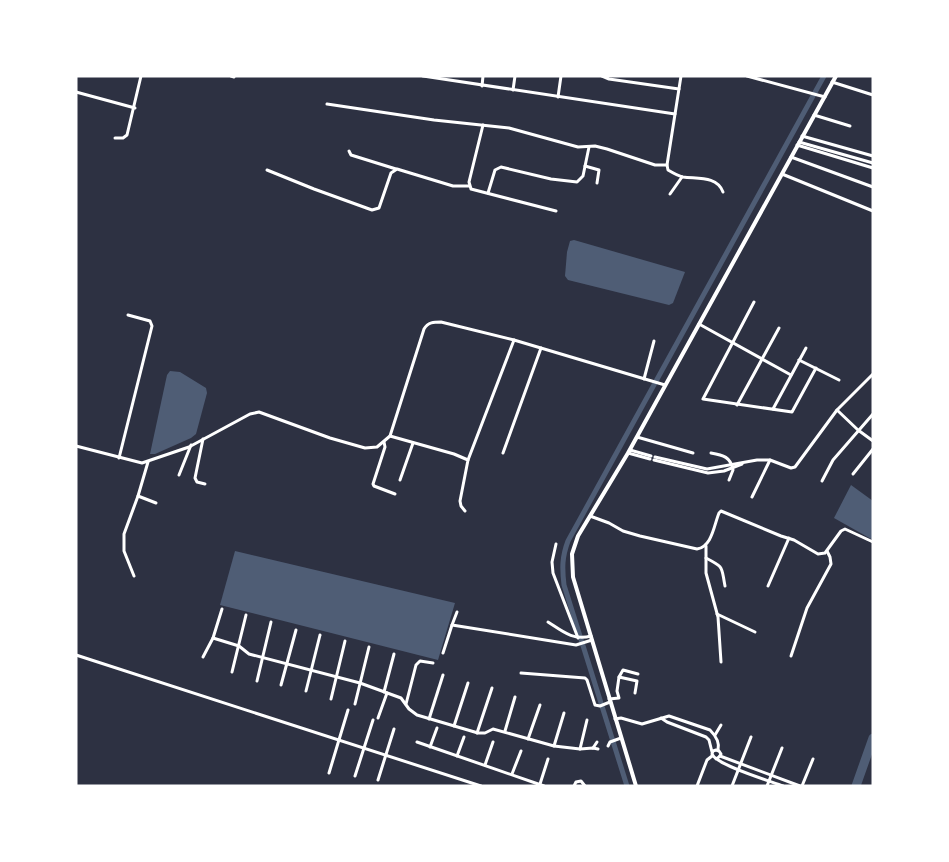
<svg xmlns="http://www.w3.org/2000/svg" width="949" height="862" font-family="'Nunito Sans',sans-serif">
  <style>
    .water { fill: #4f5d75 }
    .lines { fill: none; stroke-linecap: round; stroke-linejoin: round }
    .canal { stroke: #4f5d75; stroke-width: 5 }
    .river { stroke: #4f5d75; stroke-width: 9 }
    .minor { stroke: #fff; stroke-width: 3 }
    .tertiary { stroke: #fff; stroke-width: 4 }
  </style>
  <rect width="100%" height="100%" fill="#2d3142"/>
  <!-- water -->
  <g class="water">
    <polygon points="574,240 685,272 673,303 669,305 568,280 565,276 567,252 570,241"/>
    <polygon points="170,371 180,372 206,388 207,393 196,434 191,438 155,454 150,454 167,375"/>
    <polygon points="851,485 873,501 873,540 834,518"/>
    <polygon points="235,551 455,603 438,660 220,605"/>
  </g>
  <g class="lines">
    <!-- canal -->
    <path class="canal" d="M627,786L564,585C562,568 562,557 568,541L824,76"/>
    <!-- river -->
    <polyline class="river" points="856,786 873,738"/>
    <!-- minor -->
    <g class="minor">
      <polyline points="231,76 234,77"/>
      <polyline points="423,76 675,114"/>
      <polyline points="602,76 609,79 679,89"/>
      <path d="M681,76L667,165L668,170C673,173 678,176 683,177C698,179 717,176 723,192"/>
      <polyline points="747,76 825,97"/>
      <polyline points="832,82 873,95"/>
      <polyline points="482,86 483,76"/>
      <polyline points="513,90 515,76"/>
      <polyline points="76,92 135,108"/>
      <polyline points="558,97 561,76"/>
      <polyline points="327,104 434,120 509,128 578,147 595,146 607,149 655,165 667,165"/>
      <polyline points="814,115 850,126"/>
      <polyline points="483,125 469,182 471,189 556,211"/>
      <polyline points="802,136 873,156"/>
      <polyline points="115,138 123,138 127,135 141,76"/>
      <polyline points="799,142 873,163"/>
      <polyline points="797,145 873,168"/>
      <polyline points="349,151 351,155 396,169"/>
      <polyline points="791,157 873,187"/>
      <polyline points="585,166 599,170 597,183"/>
      <polyline points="267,170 314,189 372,210 379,208 391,173 397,169 453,186 469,186"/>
      <polyline points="782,174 873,211"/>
      <polyline points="488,193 495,170 501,167 551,179 577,182 583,176 589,147"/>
      <polyline points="670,194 682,177"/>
      <polyline points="754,302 703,399 792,412 816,368"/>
      <polyline points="699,324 791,375"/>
      <polyline points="799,360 839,380"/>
      <polyline points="644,379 654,341"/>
      <polyline points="737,405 779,328"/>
      <polyline points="773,409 806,348"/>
      <polyline points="837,410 858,430 873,441"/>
      <polyline points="390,436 454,454 468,460 460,501 461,506 465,511"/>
      <polyline points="637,437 693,453"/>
      <polyline points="203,439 195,478 197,482 205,484"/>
      <polyline points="384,442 385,447 373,484 374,486 395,494"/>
      <path d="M76,446L142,463L189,447L250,414L259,412L330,438L365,448L377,447L390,436L424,329C428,322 434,322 441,322L514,340L665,385"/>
      <polyline points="630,450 651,456"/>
      <polyline points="503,453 541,348"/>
      <polyline points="628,453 650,459"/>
      <path d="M711,453C723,455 731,457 733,470L729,480"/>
      <polyline points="655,457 707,469 757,460 770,460 791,468 795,467 837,410 873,374"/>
      <polyline points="119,458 152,326 150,321 128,315"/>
      <polyline points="468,460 514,340"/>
      <polyline points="654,460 708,473 724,471 742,464"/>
      <polyline points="853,474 873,449"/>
      <polyline points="179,475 191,445"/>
      <polyline points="400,480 413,443"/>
      <polyline points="822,481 833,460 873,414"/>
      <polyline points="138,496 156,503"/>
      <polyline points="752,497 770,460"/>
      <path d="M590,516L609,523L623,531L640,536L697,549C712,547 714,525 719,513L721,511L781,536L794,540L818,554L825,553L841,531L845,529L873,542"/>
      <polyline points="556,544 552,562 553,573 578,638"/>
      <polyline points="706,546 706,573 718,617 721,662"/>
      <path d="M706,558C725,568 721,566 725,586"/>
      <polyline points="134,576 124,551 124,534 138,496 148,462"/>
      <polyline points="768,586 789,538"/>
      <polyline points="717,614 755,632"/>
      <path d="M548,622C562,631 573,641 591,636"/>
      <polyline points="452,625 457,612"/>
      <polyline points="213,638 239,646 249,654 360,683 401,698 409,709 417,715 478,733 485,733 493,729 554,746 580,749 593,748 598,749"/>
      <polyline points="443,653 452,625 576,645 592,640"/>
      <polyline points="76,655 481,786"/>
      <polyline points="791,656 807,608 831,564 830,557 827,551"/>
      <polyline points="203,657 213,638 222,609"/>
      <polyline points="232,672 246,615"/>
      <polyline points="521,673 585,678 587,680 595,705 600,706 610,702"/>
      <polyline points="619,677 623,670 638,674"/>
      <polyline points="257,681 271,622"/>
      <polyline points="281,685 296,630"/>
      <polyline points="306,691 320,635"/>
      <polyline points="384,692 394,654"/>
      <polyline points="331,699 345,641"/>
      <polyline points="609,699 619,698 617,691 619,677 637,681 635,693"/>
      <polyline points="355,704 369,647"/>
      <polyline points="406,704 416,665 420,661 433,663"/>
      <polyline points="378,718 387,693"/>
      <polyline points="661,718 667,722 706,737 709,740 712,752"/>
      <polyline points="429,719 443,675"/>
      <path d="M615,719L621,718L642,724L669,716L710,730C716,736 720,742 718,750"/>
      <polyline points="454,726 468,683"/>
      <polyline points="505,731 515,697"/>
      <polyline points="477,733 492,688"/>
      <polyline points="715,735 721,725"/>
      <polyline points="528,739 540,705"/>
      <polyline points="417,742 544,786"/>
      <polyline points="554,746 564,713"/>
      <polyline points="608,746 610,742 621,738"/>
      <polyline points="430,747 437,728"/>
      <polyline points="593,748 597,742"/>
      <polyline points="580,749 587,720"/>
      <polyline points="457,756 464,737"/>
      <polyline points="720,756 800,786"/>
      <path d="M716,759L719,757L721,754L719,751L716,750L713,751L712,754C716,765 770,781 783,786"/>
      <polyline points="485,765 493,742"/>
      <polyline points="329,773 348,710"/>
      <polyline points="512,774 521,751"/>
      <polyline points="355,776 373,720"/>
      <polyline points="378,780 394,729"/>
      <polyline points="540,784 548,759"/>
      <polyline points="574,786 576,782 581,781 585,786"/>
      <polyline points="697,786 707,760 712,756"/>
      <polyline points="732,786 751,737"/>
      <polyline points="767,786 782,748"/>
      <polyline points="802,786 813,759"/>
    </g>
    <!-- tertiary -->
    <polyline class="tertiary" points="636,786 573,577 572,554 578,536 628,453 836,76"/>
  </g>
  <!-- border -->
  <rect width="949" height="862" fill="none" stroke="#ffffff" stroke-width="155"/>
</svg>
